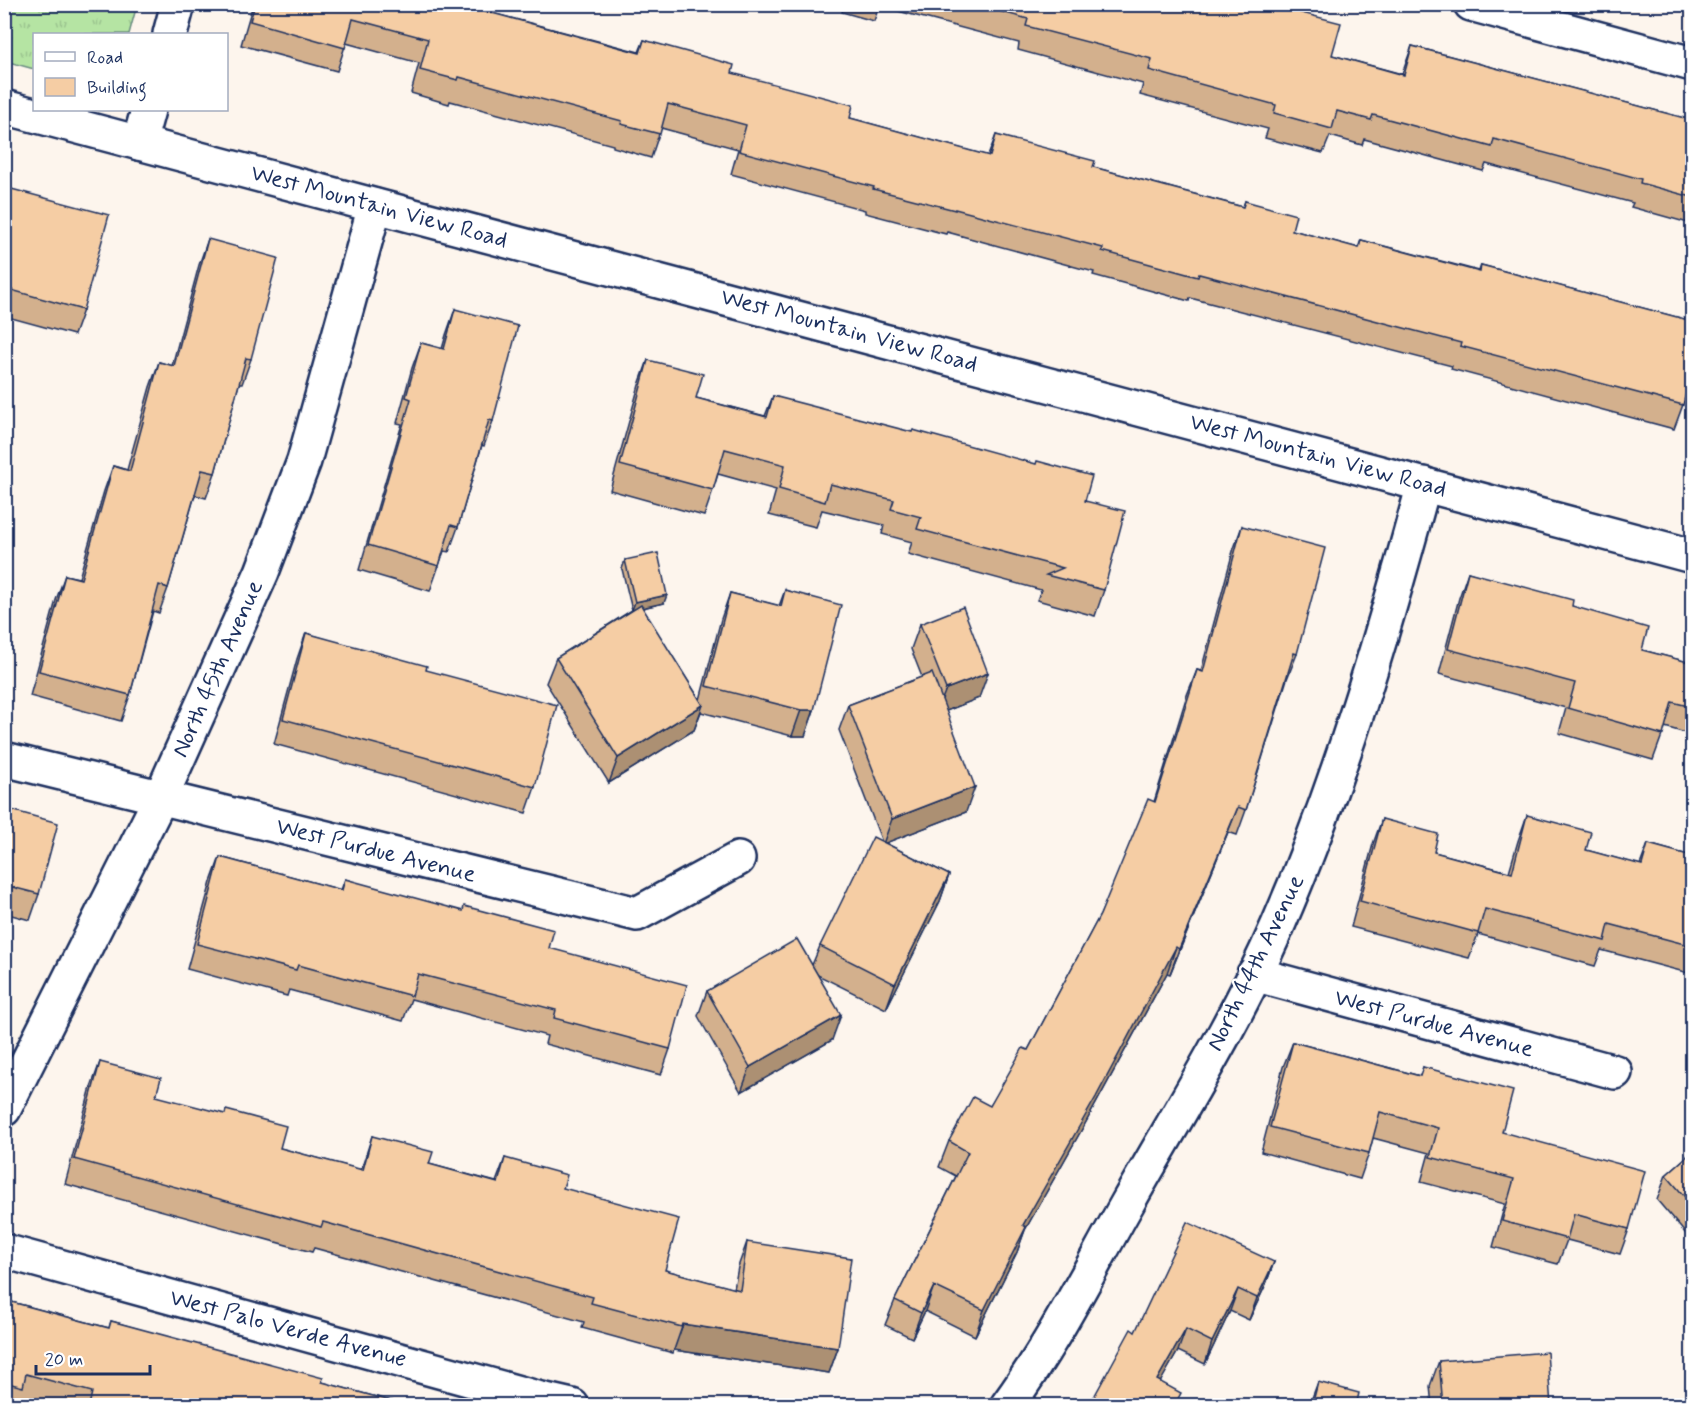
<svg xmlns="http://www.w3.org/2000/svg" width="1697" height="1410" font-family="Mynerve,sans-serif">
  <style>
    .grass { fill: url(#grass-tufts); stroke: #688a80; stroke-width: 1.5 }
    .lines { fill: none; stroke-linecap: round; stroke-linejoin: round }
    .minor-casing { stroke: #1b2f5e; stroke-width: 38 }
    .tertiary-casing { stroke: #1b2f5e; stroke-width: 38 }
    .minor { stroke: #fff; stroke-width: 33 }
    .tertiary { stroke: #fff; stroke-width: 33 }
    .wall { fill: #d3b08d; stroke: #1b2f5e; stroke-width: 1.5 }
    .shaded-wall { fill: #ac9073; stroke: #1b2f5e; stroke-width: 1.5 }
    .building { fill: #f5cda4; stroke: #1b2f5e; stroke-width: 1.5 }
    .labels { text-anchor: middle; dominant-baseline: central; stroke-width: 4.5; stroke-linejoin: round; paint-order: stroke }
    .street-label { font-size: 24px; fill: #1b2f5e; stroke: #fff }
  </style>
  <defs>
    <pattern id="grass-tufts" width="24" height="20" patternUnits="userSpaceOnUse" patternTransform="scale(1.5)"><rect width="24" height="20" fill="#b5e4a3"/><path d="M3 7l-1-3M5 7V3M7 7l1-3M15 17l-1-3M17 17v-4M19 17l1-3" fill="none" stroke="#9bc48f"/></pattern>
  </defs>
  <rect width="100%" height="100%" fill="#fdf5ed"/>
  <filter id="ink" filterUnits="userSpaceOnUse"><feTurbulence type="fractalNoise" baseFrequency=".0167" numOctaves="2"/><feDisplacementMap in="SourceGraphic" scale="12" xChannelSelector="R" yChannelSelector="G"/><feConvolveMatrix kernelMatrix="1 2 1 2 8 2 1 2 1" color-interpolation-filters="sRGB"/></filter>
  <g filter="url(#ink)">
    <!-- grass -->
    <polygon class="grass" points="4,5 5,4 137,5 129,34 34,34 34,69 5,61"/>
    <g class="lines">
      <defs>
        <g id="minor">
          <polyline points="1471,4 1692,64"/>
          <polyline points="170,34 178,4"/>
          <polyline points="139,143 148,110"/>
          <polyline points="4,759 637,914 738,859"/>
          <polyline points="1254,974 1615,1072"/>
          <polyline points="4,1109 160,799 262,572 304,461 375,206"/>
          <polyline points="4,1251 537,1398 572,1406"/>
          <path d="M1007,1406C1053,1343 1089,1271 1127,1204C1179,1112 1236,1022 1278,925C1340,782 1383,634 1424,484"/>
        </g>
        <polyline id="tertiary" points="4,107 1692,556"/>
      </defs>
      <!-- minor casing -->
      <use href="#minor" class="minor-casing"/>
      <!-- tertiary casing -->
      <use href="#tertiary" class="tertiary-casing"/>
      <!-- minor -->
      <use href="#minor" class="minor"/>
      <!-- tertiary -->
      <use href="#tertiary" class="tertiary"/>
    </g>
    <!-- wall -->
    <g class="wall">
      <polygon points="253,4 478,4 477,9 639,52 644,40 732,73 850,118 988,156 996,135 1093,167 1243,207 1245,201 1292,230 1358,248 1361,240 1479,271 1481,265 1692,321 1692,404 1684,402 1674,429 1451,369 1452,366 1190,298 1189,301 1093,275 1094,272 947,232 946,234 865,213 865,210 731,174 738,149 661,128 651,158 613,147 613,145 450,101 449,104 411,93 419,63 346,43 337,71 241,45"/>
      <polygon points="844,4 1267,4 1332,55 1402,74 1412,46 1692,120 1692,224 1631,207 1633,203 1486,164 1483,171 1364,139 1362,145 1330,136 1323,153 1265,138 1268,129 1140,95 1143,84 1018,50 1019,43 879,6 874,21 842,12"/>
      <polygon points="4,187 83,310 74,335 4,316"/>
      <polygon points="208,239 251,359 242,384 239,384 215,473 206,498 195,495 168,588 159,613 153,611 130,695 121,721 30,696 56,600 65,575 79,578 104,491 113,466 127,470 150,387 159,362 172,366 199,265"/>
      <polygon points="455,309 493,421 484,446 482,445 458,527 449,552 444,551 430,591 359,570 402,424 397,423 412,368 421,343 442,349 446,335"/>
      <polygon points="648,360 696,398 765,416 773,396 1085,501 1104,590 1095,616 1037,600 1041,590 908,554 912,542 882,534 884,525 822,510 816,527 769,515 776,490 718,474 713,490 704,516 610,490 639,385"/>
      <polygon points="1242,526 1297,654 1287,679 1246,810 1237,835 1228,832 1170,974 1167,973 1086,1122 1025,1230 1017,1252 975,1336 925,1311 912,1338 885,1325 895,1300 956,1176 939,1167 949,1141 990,1106 1028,1050 1100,915 1154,802 1187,695 1197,670 1201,671 1233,551"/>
      <polygon points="625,560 664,603 642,608 700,700 721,619 730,593 779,606 785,590 814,710 805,736 792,736 701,712 694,730 609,783 546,683 556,658 632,610 622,569"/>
      <polygon points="1468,572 1572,606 1642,650 1692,663 1692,735 1665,727 1653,760 1559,733 1566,708 1439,674 1459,598"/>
      <polygon points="920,624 979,698 946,711 966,812 885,843 949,875 940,901 886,1009 818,975 832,1040 741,1092 698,1016 707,991 812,965 820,946 882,842 839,730 848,705 922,677 911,649"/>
      <polygon points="306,633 426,670 535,787 526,813 274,744 297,659"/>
      <polygon points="4,808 39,894 30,920 4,913"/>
      <polygon points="1527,815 1586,850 1640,865 1648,844 1692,856 1692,974 1601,950 1595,966 1478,934 1469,958 1351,927 1373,844 1382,819 1434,852 1509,872 1518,841"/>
      <polygon points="220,857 341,890 345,879 549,948 670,1049 661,1075 545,1044 547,1036 411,999 403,1021 289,990 287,996 187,969 211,882"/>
      <polygon points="1293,1042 1420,1076 1423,1067 1502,1132 1629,1229 1620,1254 1567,1240 1558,1264 1493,1247 1505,1204 1421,1182 1429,1153 1373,1138 1369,1153 1360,1179 1261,1152 1283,1067"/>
      <polygon points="100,1062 156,1096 280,1148 361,1170 372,1136 429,1164 496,1182 505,1158 563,1188 665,1270 734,1289 738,1267 747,1242 838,1348 829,1373 674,1350 673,1353 582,1328 584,1322 314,1248 312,1252 65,1184 91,1087"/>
      <polygon points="1692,1152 1692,1241 1657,1200 1666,1175"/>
      <polygon points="1274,1262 1266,1284 1249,1320 1230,1311 1205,1364 1178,1351 1160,1382 1089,1406 1135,1332"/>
      <polygon points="4,1300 109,1328 111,1321 322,1382 409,1406 42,1406 18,1399 16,1406 4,1406"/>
      <polygon points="1439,1361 1551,1406 1432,1406 1430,1386"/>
      <polygon points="1318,1382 1356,1406 1309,1406"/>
    </g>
    <!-- shaded-wall -->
    <g class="shaded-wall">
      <polygon points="667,595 664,603 632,610 635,602"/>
      <polygon points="988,673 979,698 936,715 946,689"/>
      <polygon points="703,705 694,730 609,783 618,758"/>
      <polygon points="801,710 814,710 805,736 792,736"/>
      <polygon points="975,787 966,812 883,844 892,819"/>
      <polygon points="1238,807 1228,832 1170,974 1179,949"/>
      <polygon points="949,875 940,901 886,1009 895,984"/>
      <polygon points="1176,947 1167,973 1086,1122 1025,1230 1017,1252 975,1336 984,1310 1023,1225"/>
      <polygon points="841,1015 832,1040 741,1092 750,1067"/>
      <polygon points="1274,1262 1266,1284 1249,1320 1257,1298"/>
      <polygon points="934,1286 925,1311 912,1338 921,1313"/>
      <polygon points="1238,1289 1230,1311 1205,1364 1212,1342"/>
      <polygon points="683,1324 838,1348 829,1373 674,1350"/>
      <polygon points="1186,1329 1178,1351 1149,1402 1157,1380"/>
    </g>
    <!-- building -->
    <g class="building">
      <polygon points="255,4 478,4 477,9 640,53 644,40 734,65 732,73 853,105 850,118 990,156 996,135 1095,161 1093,167 1243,207 1245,201 1296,215 1292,230 1359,248 1361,240 1480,272 1481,265 1692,321 1692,378 1690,377 1683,405 1460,346 1461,343 1199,274 1198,277 1102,251 1103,248 955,209 955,210 873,189 874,187 739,151 746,125 668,104 660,134 621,124 622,121 459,77 458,80 420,70 428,39 353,19 345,48 250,21"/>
      <polygon points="973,4 1267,4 1341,23 1332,55 1404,75 1412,46 1692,120 1692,197 1640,183 1641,179 1494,139 1492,147 1373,115 1371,120 1337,111 1332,129 1274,113 1276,105 1149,70 1152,59 1026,26 1028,19"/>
      <polygon points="4,187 109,215 83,310 4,288"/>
      <polygon points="208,239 278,258 251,359 246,358 215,473 202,470 168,588 159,585 130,695 39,671 65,575 81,579 113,466 130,471 159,362 174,366"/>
      <polygon points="455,309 518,326 493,421 489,420 458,527 451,525 439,566 368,545 411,399 406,397 421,343 444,349"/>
      <polygon points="648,360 703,374 696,398 767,417 773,396 912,432 913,430 1036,464 1037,461 1092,476 1085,501 1125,511 1104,590 1046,575 1063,568 917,529 921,517 891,509 894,500 830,484 825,502 779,489 785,465 725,449 713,490 620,465"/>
      <polygon points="1242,526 1325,548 1297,654 1294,653 1246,810 1238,807 1179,949 1176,947 1096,1097 1023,1225 1026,1227 984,1310 934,1286 921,1313 895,1300 968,1152 949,1141 973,1097 990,1106 1023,1048 1028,1050 1100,915 1148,799 1155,802 1197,670 1203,672"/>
      <polygon points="658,553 667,595 635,602 625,560"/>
      <polygon points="1468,572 1573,600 1572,606 1648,628 1642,650 1692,663 1692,707 1672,702 1663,735 1568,708 1575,683 1448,649"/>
      <polygon points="785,590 841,605 814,710 801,710 706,686 730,593 781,606"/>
      <polygon points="641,605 703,705 618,758 556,658"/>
      <polygon points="963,607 988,673 946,689 920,624"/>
      <polygon points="306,633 427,666 426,670 557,705 535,787 283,719"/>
      <polygon points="932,673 975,787 892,819 848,705"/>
      <polygon points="4,808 58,823 39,894 4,885"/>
      <polygon points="1527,815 1591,832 1586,850 1642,865 1648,844 1692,856 1692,946 1609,924 1605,941 1485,909 1478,933 1360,901 1382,819 1438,834 1434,852 1512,873"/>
      <polygon points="873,837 949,875 895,984 820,946"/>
      <polygon points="220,857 342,890 345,879 463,911 464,906 554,930 549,948 687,985 670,1049 554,1018 556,1010 418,974 412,996 298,965 296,970 197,944"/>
      <polygon points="797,939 841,1015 750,1067 707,991"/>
      <polygon points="1293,1042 1420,1076 1423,1067 1513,1091 1502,1132 1645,1171 1629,1229 1574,1214 1567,1239 1502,1221 1514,1179 1430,1157 1438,1128 1380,1112 1369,1153 1270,1127"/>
      <polygon points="100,1062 161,1078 156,1096 225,1114 226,1110 286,1126 280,1148 363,1170 372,1136 433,1152 429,1164 498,1183 505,1158 567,1175 563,1188 679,1219 665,1270 740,1290 747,1242 851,1258 838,1348 683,1324 682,1327 591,1303 593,1297 323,1222 321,1227 74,1159"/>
      <polygon points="1692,1152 1692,1205 1666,1175"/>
      <polygon points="1187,1222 1274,1262 1257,1298 1238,1289 1212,1342 1186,1329 1157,1380 1181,1393 1174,1406 1089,1406 1131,1329 1135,1332"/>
      <polygon points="4,1300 109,1328 111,1321 323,1378 322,1382 409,1406 89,1406 92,1392 26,1374 23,1387 4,1382"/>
      <polygon points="1547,1352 1551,1406 1443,1406 1439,1361"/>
      <polygon points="1318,1382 1359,1393 1356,1406 1312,1406"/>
      <polygon points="1632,1400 1635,1406 1623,1406"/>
    </g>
  </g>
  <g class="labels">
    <!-- street labels -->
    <g class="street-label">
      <text transform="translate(379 207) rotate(15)">West Mountain View Road</text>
      <text transform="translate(849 331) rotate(15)">West Mountain View Road</text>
      <text transform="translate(1318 456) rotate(15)">West Mountain View Road</text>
      <text transform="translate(218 669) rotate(-66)">North 45th Avenue</text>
      <text transform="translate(376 851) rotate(14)">West Purdue Avenue</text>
      <text transform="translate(1256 963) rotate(-64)">North 44th Avenue</text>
      <text transform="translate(1434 1024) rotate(15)">West Purdue Avenue</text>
      <text transform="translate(288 1329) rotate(15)">West Palo Verde Avenue</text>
    </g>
  </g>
  <!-- margin -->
  <rect width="1697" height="1410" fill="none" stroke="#fff" stroke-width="24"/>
  <rect x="12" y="12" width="1673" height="1386" fill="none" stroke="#1b2f5e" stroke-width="2" filter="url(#ink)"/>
  <!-- legend -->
  <rect x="33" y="33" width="195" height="78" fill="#ffffff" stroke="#a4acbf" stroke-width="1.5"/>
  <rect x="45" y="52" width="30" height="9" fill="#ffffff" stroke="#a4acbf" stroke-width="1.5"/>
  <text x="87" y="63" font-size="18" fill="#1b2f5e">Road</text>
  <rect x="45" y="78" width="30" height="18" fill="#f5cda4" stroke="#a4acbf" stroke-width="1.5"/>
  <text x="87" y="93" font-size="18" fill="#1b2f5e">Building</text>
  <!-- scale -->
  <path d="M36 1365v9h114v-9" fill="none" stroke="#1b2f5e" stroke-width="3"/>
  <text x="45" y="1365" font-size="18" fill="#1b2f5e" stroke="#ffffff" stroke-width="4.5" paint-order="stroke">20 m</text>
</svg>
